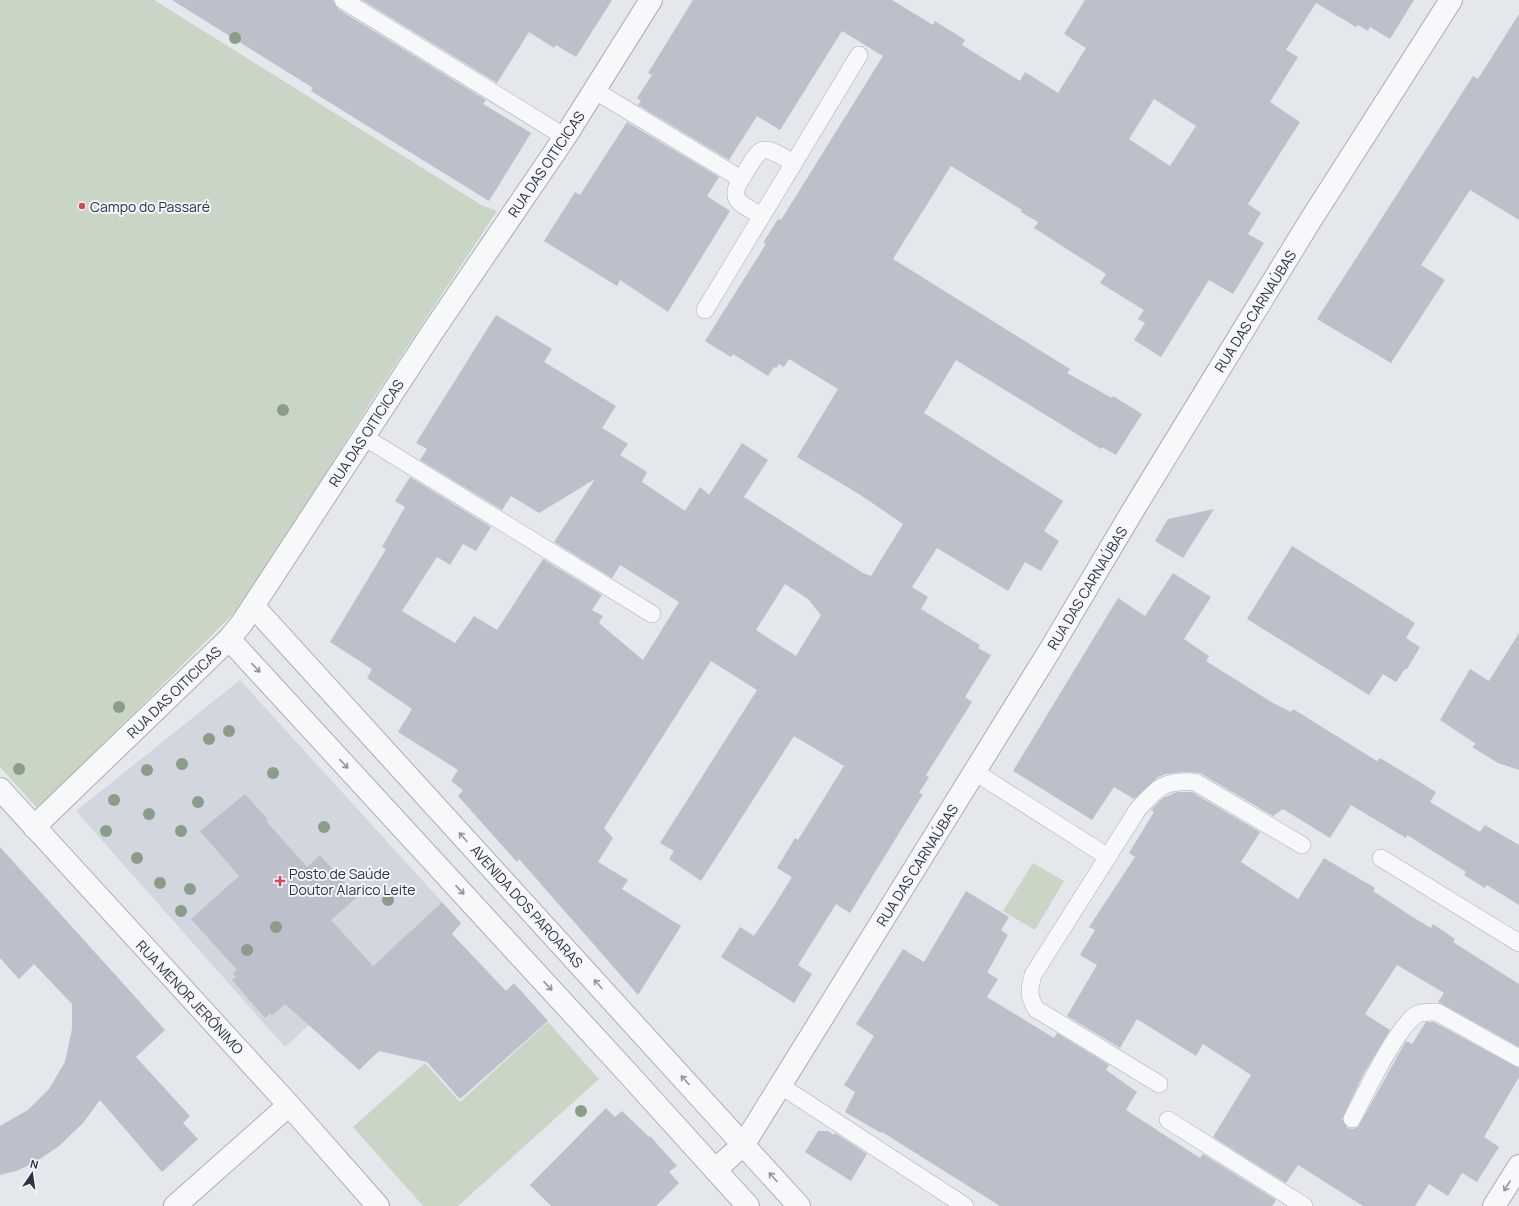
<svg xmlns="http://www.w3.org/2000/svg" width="1519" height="1206" font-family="Manrope,sans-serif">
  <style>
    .built { fill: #d2d6de }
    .green { fill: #c9d6c5 }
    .building { fill: #bbc0ca; fill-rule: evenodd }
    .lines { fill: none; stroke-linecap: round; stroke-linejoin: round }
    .service-casing { stroke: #a9aeb7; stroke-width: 18 }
    .minor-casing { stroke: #a9aeb7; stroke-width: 24 }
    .service { stroke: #f7f8fa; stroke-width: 17 }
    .minor { stroke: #f7f8fa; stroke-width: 22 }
    .tree { fill: #899d89 }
    .oneway { stroke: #9196a0 }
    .poi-dot { fill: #d1495b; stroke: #f4f6f9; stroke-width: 1.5 }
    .labels { text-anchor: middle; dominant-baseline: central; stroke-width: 4; stroke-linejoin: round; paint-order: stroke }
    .street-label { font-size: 14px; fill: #2b3445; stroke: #f4f6f9 }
    .poi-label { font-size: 14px; fill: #2b3445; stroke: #f4f6f9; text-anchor: start }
  </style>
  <rect width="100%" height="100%" fill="#e4e7ec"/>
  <!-- built -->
  <polygon class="built" points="240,680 442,902 285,1047 76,811"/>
  <!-- green -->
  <g class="green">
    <polygon points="0,0 154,0 483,206 497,211 372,400 243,604 38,809 0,767"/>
    <polygon points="1033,863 1064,881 1035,930 1003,911"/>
    <polygon points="548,1022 599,1079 458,1206 423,1206 353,1127 425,1063 460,1102"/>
  </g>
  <!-- building -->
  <g class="building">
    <polygon points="172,0 333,0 338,9 486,100 483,104 531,133 489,201 311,91 313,88"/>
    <polygon points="362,0 612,0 576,57 556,45 554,48 529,32 497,83"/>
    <path d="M693,0H892L933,25L935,21L965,40L962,45L1020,81L1025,72L1058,93L1086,48L1064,34L1085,0H1414L1390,39L1370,27L1368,31L1358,25L1356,27L1316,3L1286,50L1298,57L1270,102L1300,122L1248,204L1261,213L1248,234L1264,243L1233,294L1209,280L1161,357L1134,340L1145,323L1138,319L1144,310L1100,283L1106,274L1034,228L1038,222L1021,212L1022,210L951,166L893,259L1070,369L1067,373L1112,398L1113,396L1142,414L1116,455L1102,447L1101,449L956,360L924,413L1063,501L1044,531L1059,541L1041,571L1025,562L1008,591L937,548L912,587L928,597L921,609L980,645L978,648L991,655L965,697L972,702L926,775L929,777L919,793L923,794L850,913L836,904L798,965L812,974L794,1003L721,957L740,927L754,936L774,906L792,877L777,868L795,838L798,840L844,766L794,736L701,881L669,859L674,851L660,843L757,690L711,661L604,828L613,838L598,862L628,880L622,889L681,926L638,995L519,859L517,862L458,796L463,790L451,781L458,770L398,732L412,709L367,678L372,669L330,642L386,549L382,547L405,507L395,501L410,477L491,527L476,551L463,544L450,565L437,557L402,611L455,643L474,616L497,630L543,559L602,595L592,610L603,616L599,623L643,660L679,602L620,565L612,578L554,542L595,479L539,513L511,496L502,510L420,460L427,449L416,443L496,315L552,349L544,362L616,406L602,428L628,444L620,455L647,472L642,482L685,511L700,487L709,495L742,443L768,460L744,497L863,573L871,576L903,524L859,494L797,457L838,389L789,359L784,367L779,364L776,368L774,367L768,376L733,354L731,357L705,341L766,244L763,243L778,219L781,220L883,56L842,31L780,130L757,116L729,160L638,105L641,101L637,98L652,75L648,73ZM1154,99L1196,126L1170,166L1129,139ZM785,584L808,599L821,615L796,656L756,630Z"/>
    <polygon points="1519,14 1519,220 1470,190 1421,265 1445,280 1391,363 1317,319 1473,76 1478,79"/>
    <polygon points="627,122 719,177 707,196 730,211 668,312 620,280 617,286 544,241 575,192 580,195"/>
    <polygon points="1214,509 1183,558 1155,541 1168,519"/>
    <polygon points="1292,546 1415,623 1406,638 1420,647 1407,669 1405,669 1396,682 1383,674 1369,695 1247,619"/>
    <polygon points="1173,573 1211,597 1184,639 1209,656 1206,661 1273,703 1291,712 1293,709 1377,761 1380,758 1395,767 1436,792 1430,802 1480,832 1485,825 1519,845 1519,905 1487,885 1485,888 1464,875 1466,872 1407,835 1406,838 1351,805 1330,838 1283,809 1273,816 1200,773 1184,772 1166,774 1158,777 1134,799 1114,787 1092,820 1013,771 1118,598 1145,616"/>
    <polygon points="1519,633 1519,770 1498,763 1472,747 1476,744 1440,720 1470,669 1489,681"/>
    <polygon points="1177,792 1192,792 1260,832 1241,862 1298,899 1324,858 1375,888 1373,891 1411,916 1431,928 1433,924 1455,939 1453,942 1519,984 1519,1047 1438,1002 1444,993 1397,965 1365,1014 1390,1030 1363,1075 1342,1119 1347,1128 1353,1129 1358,1127 1406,1041 1412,1044 1426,1022 1434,1022 1519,1068 1519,1077 1484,1137 1499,1147 1477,1182 1462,1173 1448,1196 1429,1184 1415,1206 1363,1206 1298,1165 1286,1183 1213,1137 1251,1075 1203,1044 1196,1056 1137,1019 1120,1048 1067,1016 1097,965 1080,955 1095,930 1089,927 1135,857 1129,853 1154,812 1151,810 1163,798"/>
    <polygon points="245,794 268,820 266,821 307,867 320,855 357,897 331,920 373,966 442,902 461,923 452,934 506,991 514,983 548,1021 460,1099 427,1062 379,1051 359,1070 285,1004 272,1016 270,1013 265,1018 232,980 236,977 233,973 237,970 191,919 239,876 200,831"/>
    <polygon points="0,847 165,1030 136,1057 190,1116 183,1123 198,1139 162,1172 100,1100 83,1123 59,1146 40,1159 19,1170 0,1175 0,1126 28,1110 49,1089 65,1062 72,1029 72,1004 34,964 19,979 0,958"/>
    <polygon points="966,891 1009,917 1001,930 1008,935 988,971 988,973 998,979 987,997 1054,1038 1057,1033 1109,1065 1106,1070 1137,1092 1126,1110 1200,1158 1203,1154 1276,1200 1272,1206 1000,1206 882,1132 881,1133 845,1112 855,1092 844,1085 874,1036 856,1024 903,949 924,962"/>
    <polygon points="606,1108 615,1117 622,1111 649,1137 650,1136 677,1166 669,1172 679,1183 656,1206 551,1206 530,1185"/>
    <polygon points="818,1131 828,1131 834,1135 835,1133 867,1154 851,1181 805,1152"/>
  </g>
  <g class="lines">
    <defs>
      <g id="service">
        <polyline points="343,0 565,137"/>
        <path d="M594,90L741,179C762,147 758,141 793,163"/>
        <path d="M741,179C727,202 743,204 761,216"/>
        <polyline points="705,310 859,55"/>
        <polyline points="364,437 652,614"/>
        <polyline points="975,772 1108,857"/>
        <polyline points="1381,858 1519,943"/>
        <path d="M1159,1084L1036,1009C1028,995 1029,990 1033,975L1138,809C1159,787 1163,780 1195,782L1302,845"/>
        <polyline points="781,1086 965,1206"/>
        <path d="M1352,1119C1364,1096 1396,1028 1416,1015C1423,1011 1430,1012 1437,1012L1519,1058"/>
        <polyline points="1168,1120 1304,1206"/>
      </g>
      <g id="minor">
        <polyline points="254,607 799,1206"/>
        <polyline points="229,639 624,1069 748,1206"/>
        <polyline points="0,789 289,1105 378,1206"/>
        <polyline points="34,827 229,639 242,623 431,334 565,137 651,0"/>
        <polyline points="715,1170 744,1144 1050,650 1135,507 1310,221 1451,0"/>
        <polyline points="175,1206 289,1105"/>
        <polyline points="1494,1206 1519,1166"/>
      </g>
    </defs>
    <!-- service casing -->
    <use href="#service" class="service-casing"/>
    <!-- minor casing -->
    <use href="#minor" class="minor-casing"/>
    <!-- service -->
    <use href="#service" class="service"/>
    <!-- minor -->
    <use href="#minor" class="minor"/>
  </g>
  <!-- trees -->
  <g class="tree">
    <circle cx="235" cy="38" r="6"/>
    <circle cx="283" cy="410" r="6"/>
    <circle cx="119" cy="707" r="6"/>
    <circle cx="229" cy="731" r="6"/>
    <circle cx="209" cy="739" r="6"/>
    <circle cx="182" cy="764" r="6"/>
    <circle cx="19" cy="769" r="6"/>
    <circle cx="147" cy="770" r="6"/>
    <circle cx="273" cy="773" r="6"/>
    <circle cx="114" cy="800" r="6"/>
    <circle cx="198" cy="802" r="6"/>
    <circle cx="149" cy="814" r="6"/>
    <circle cx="324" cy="827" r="6"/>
    <circle cx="106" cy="831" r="6"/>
    <circle cx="181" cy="831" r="6"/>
    <circle cx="137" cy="858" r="6"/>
    <circle cx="160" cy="883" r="6"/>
    <circle cx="190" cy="889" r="6"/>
    <circle cx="388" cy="900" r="6"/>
    <circle cx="181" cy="911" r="6"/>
    <circle cx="276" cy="927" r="6"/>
    <circle cx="247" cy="950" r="6"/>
    <circle cx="581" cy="1111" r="6"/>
  </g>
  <!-- one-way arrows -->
  <defs><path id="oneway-shaft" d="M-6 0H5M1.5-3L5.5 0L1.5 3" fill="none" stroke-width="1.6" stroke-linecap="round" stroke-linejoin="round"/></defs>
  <g class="oneway">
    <use href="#oneway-shaft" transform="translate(256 668) rotate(47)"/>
    <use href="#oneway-shaft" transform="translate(344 764) rotate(47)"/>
    <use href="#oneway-shaft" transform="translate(463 837) rotate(-132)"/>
    <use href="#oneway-shaft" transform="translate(460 890) rotate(47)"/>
    <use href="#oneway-shaft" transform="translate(598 984) rotate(-132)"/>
    <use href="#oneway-shaft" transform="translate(548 986) rotate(47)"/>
    <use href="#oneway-shaft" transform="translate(685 1080) rotate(-132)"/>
    <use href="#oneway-shaft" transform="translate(773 1177) rotate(-132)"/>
    <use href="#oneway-shaft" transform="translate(1507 1186) rotate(122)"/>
  </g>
  <!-- markers -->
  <g class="poi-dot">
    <circle cx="82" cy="206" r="4"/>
    <path d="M278 875h4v4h4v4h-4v4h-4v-4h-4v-4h4z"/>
  </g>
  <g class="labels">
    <!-- street labels -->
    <g class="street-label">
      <text transform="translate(546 164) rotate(-56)">RUA DAS OITICICAS</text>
      <text transform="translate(1255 311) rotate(-58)">RUA DAS CARNAÚBAS</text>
      <text transform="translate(366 433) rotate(-57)">RUA DAS OITICICAS</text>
      <text transform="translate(1087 588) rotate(-59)">RUA DAS CARNAÚBAS</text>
      <text transform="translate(174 692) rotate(-44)">RUA DAS OITICICAS</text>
      <text transform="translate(917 865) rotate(-58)">RUA DAS CARNAÚBAS</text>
      <text transform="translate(527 906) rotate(48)">AVENIDA DOS PAROARAS</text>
      <text transform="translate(190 997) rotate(47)">RUA MENOR JERÔNIMO</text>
    </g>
    <!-- poi labels -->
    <g class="poi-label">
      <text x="90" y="206">Campo do Passaré</text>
      <text x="289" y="873">Posto de Saúde<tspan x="289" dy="16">Doutor Alarico Leite</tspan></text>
    </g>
  </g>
  <!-- north arrow -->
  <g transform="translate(32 1174) rotate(13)" stroke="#f4f6f9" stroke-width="3" paint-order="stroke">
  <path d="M0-3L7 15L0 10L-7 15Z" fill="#2b3445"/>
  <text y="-6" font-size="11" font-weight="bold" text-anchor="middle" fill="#2b3445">N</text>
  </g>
</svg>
